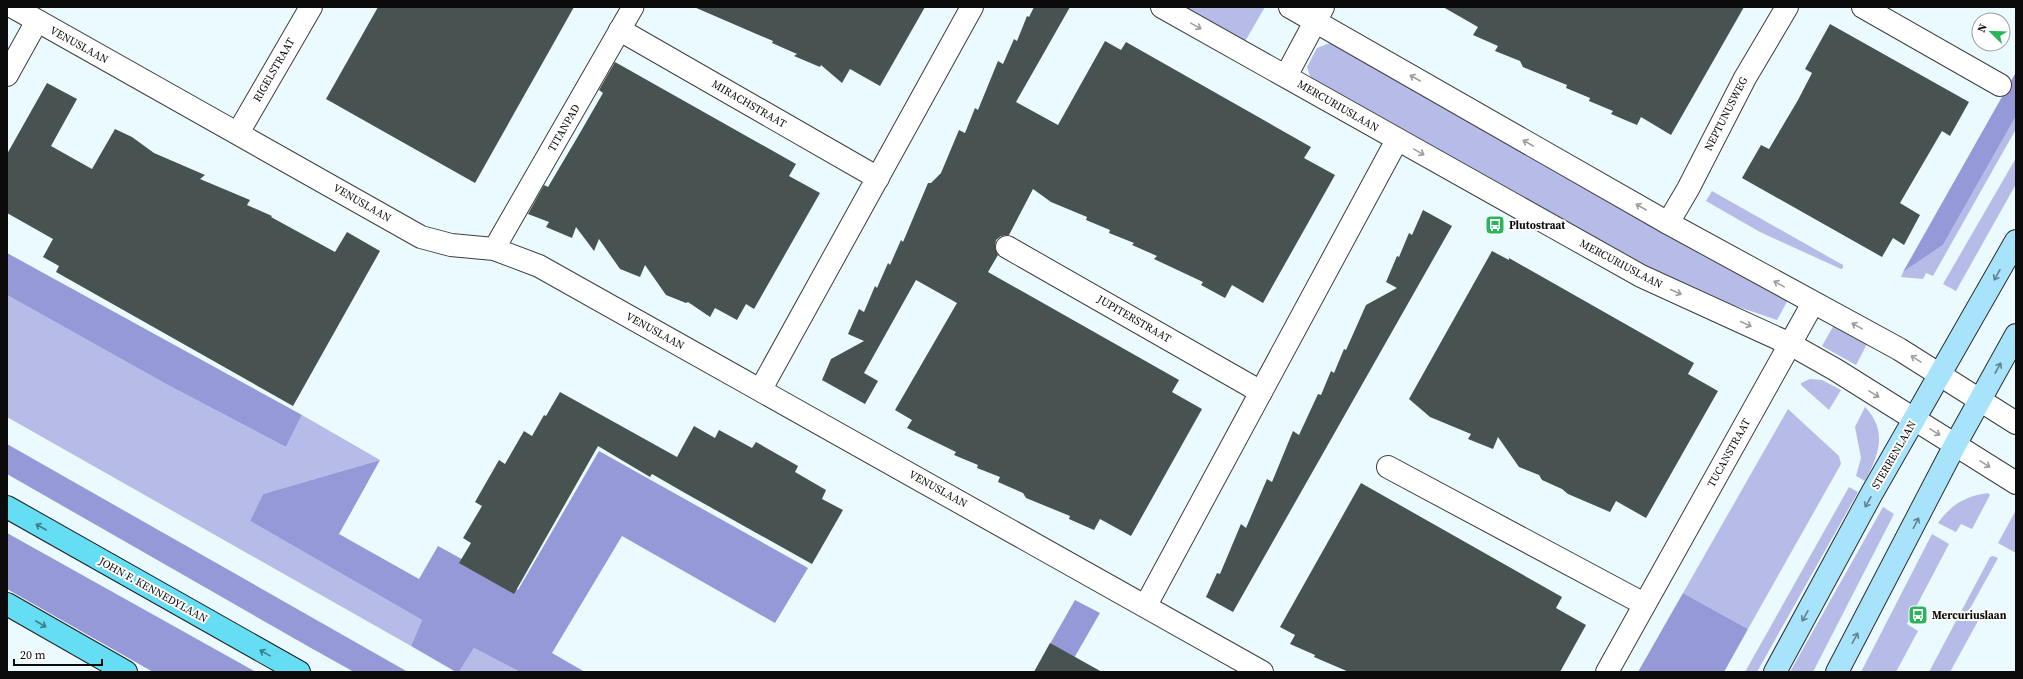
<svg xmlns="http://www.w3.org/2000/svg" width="2023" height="679" font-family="'Source Serif 4',serif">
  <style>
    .green { fill: #b6bce7 }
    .forest { fill: #9699d7 }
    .building { fill: #485351 }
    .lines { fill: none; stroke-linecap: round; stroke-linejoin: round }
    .pedestrian-casing { stroke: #3e3e3e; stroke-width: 23 }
    .minor-casing { stroke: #3e3e3e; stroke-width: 24 }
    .tertiary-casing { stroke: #3e3e3e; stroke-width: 24 }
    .secondary-casing { stroke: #2d2d2d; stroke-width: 24 }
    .primary-casing { stroke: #1c1c1c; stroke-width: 24 }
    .pedestrian { stroke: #fff; stroke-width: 21 }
    .minor { stroke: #fff; stroke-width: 22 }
    .tertiary { stroke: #fff; stroke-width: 22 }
    .secondary { stroke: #a7e4fc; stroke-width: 22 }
    .primary { stroke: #65ddf3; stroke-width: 22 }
    .oneway { stroke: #9d9d9d }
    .oneway2 { stroke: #618290 }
    .oneway3 { stroke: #3c7e8b }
    .labels { text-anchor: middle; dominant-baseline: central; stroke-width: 4; stroke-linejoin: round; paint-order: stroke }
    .street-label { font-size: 11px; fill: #0b0b0b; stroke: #fff }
    .poi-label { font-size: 11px; font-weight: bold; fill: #0b0b0b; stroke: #fff; text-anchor: start }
  </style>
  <rect width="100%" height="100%" fill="#eafafe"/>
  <!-- green -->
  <g class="green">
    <polygon points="1178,7 1265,7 1244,43"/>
    <polygon points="1330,43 1340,46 1789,298 1777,320 1677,286 1311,79 1307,67 1317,48"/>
    <polygon points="2016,116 2016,129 1933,276 1926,273 1923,279 1901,277 1903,272 1943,245"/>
    <polygon points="2016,158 2016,184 1956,291 1943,284"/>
    <polygon points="1712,191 1843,265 1843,268 1841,269 1760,232 1706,201"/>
    <polygon points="7,295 166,384 286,447 302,415 380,460 263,494 250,521 422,620 411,646 7,417"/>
    <polygon points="1835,323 1868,342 1856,365 1822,346"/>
    <polygon points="1810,379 1822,380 1841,390 1829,410 1801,385 1801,383"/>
    <path d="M1865,407C1888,431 1879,455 1865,481L1856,476L1861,458L1855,427Z"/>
    <polygon points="1788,409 1839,456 1841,464 1748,629 1683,593"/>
    <polygon points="1849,487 1858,492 1757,672 1745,672"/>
    <path d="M1988,493L1990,495L1972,529L1961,524L1956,532L1938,523C1951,505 1965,496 1988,493Z"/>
    <polygon points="1883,507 1894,514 1813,672 1790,672"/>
    <polygon points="2016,510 2016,553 1998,543"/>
    <polygon points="1932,534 1949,544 1907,624 1918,631 1896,672 1861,672"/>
    <polygon points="1993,556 1998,558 1967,614 1978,621 1950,672 1929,672 1990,557"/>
    <polygon points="474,648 520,672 459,672"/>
  </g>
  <!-- forest -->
  <g class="forest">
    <polygon points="2016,72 2016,116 1943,245 1903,272"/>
    <polygon points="7,253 302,415 286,447 166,384 7,295"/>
    <polygon points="7,444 408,672 354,672 311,648 7,474"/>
    <polygon points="599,451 808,568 775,623 622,536 552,653 585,672 520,672 474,648 459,672 456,672 411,646 422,620 250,521 263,494 380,460 339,534 419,579 438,546 518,590"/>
    <polygon points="7,533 256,672 153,672 7,589"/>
    <polygon points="1683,593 1748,629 1724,672 1638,672"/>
    <polygon points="1075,600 1100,613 1066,672 1034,672"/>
  </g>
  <!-- building -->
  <g class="building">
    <polygon points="378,7 574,7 475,183 326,99"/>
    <polygon points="694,7 925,7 880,86 850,69 842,83 821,65 820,67 794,56 797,54 772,43 773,41"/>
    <polygon points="1034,7 1070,7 1016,102 1058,125 1105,41 1121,50 1126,42 1311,147 1304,158 1335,175 1263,303 1232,285 1225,298 1201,285 1203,282 1154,259 1157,256 1132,245 1134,243 1109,233 1110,230 1086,220 1087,217 1051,202 1033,189 1009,235 1001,236 996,240 995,247 998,255 988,272 1179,380 1172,392 1202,409 1131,536 1100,519 1094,530 1069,519 1070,516 1026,498 1023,493 998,482 1000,477 977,468 978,465 954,455 956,452 907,428 912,420 895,410 957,303 916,280 864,373 878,381 865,404 822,380 831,359 864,341 848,334 859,309 864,312 875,286 877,288 888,263 890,265 901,240 903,242 928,183 931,183 941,173 959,130 965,133 975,108 978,110 998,61 1003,64 1014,39 1017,41 1027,16 1029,17"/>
    <polygon points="1443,7 1744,7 1671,135 1641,117 1637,125 1611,114 1613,111 1589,101 1590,98 1566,88 1567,85 1523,67 1520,61 1495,51 1498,46 1473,35 1478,27"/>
    <polygon points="1830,24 1969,102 1950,136 1942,131 1900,203 1920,215 1904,245 1893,238 1882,257 1742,178 1761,145 1769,149 1798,100 1812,73 1805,69"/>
    <polygon points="615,62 796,164 789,176 820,193 754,309 746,304 737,320 715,308 710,317 688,302 686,303 666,295 645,265 640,277 620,269 599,239 594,251 576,227 572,238 546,227 549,222 528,214 544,185 548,187 577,138 603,93 599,90"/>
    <polygon points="47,83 77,99 51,146 92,169 115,129 132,137 154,153 205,175 200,179 250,200 247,205 272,216 271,217 335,252 347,232 380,251 293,406 56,272 59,266 43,257 53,239 7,213 7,154"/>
    <polygon points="1423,210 1452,226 1233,612 1206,597 1217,573 1220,574 1241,524 1246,528 1267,479 1272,482 1293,431 1299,435 1318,394 1321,395 1331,371 1334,373 1344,349 1346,350 1366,305 1397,288 1386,282 1397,256 1399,257 1409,233 1412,235"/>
    <polygon points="1492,251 1509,260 1509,258 1694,363 1688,374 1718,391 1646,518 1616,501 1610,512 1568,494 1562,489 1542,480 1539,475 1519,467 1498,437 1493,449 1468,439 1471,434 1430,417 1409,399"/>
    <polygon points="560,392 677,457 694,426 715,438 719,430 752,448 756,442 798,466 795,472 826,490 822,499 843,510 812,564 685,493 652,474 650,477 598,446 514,594 459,563 471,543 463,538 482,506 475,502 499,460 505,464 524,431 532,436 544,415 546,416"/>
    <polygon points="1361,483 1562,597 1556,608 1586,625 1560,672 1349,672 1314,657 1315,655 1290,644 1295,635 1280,627"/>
    <polygon points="1050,643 1102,672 1034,672"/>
  </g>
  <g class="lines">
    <defs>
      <polyline id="pedestrian" points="494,249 633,7"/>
      <g id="minor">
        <polyline points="13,7 421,237 451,245 494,249 539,266 1262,672"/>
        <polyline points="1863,7 2000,85"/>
        <polyline points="620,30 878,178"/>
        <polyline points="7,75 37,21"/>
        <polyline points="1286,76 1323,7"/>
        <polyline points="238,133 311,7"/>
        <polyline points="1668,223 1688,189 1745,78 1787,7"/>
        <polyline points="1007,247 1261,392"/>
        <polyline points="761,389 972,7"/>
        <polyline points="1388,467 1644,604"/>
        <polyline points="1146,605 1397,140"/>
        <polyline points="1607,672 1813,303"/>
      </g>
      <g id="tertiary">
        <polyline points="1162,7 1641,276 1790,344 1836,370 2016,483"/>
        <polyline points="1290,7 1668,223 1899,349 2016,423"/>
      </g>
      <g id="secondary">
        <polyline points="1775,672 1872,493 2016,241"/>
        <polyline points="1837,672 1955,445 2016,335"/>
      </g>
      <g id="primary">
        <polyline points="7,507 299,672"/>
        <polyline points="7,604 126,672"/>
      </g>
    </defs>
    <!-- pedestrian casing -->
    <use href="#pedestrian" class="pedestrian-casing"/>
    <!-- minor casing -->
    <use href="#minor" class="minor-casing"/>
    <!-- tertiary casing -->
    <use href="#tertiary" class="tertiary-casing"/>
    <!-- secondary casing -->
    <use href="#secondary" class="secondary-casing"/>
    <!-- primary casing -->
    <use href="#primary" class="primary-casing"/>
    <!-- pedestrian -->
    <use href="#pedestrian" class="pedestrian"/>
    <!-- minor -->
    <use href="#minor" class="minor"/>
    <!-- tertiary -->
    <use href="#tertiary" class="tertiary"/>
    <!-- secondary -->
    <use href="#secondary" class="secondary"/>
    <!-- primary -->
    <use href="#primary" class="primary"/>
  </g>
  <!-- one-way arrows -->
  <defs><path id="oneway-shaft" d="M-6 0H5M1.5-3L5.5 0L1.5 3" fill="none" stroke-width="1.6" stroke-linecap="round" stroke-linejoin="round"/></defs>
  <g class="oneway">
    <use href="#oneway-shaft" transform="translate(1196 26) rotate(29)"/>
    <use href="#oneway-shaft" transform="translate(1415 78) rotate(-150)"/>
    <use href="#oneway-shaft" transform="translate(1528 143) rotate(-150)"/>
    <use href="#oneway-shaft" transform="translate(1419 152) rotate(29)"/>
    <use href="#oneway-shaft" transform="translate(1641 207) rotate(-150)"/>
    <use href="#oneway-shaft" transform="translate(1779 284) rotate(-151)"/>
    <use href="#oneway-shaft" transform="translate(1676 292) rotate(24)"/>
    <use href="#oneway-shaft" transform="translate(1746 324) rotate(25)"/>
    <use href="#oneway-shaft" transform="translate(1857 326) rotate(-151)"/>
    <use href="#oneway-shaft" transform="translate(1916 359) rotate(-148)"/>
    <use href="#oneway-shaft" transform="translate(1874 394) rotate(32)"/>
    <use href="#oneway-shaft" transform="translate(1935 432) rotate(32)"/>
    <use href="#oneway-shaft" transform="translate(1985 464) rotate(32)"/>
  </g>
  <g class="oneway2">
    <use href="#oneway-shaft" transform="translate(1997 275) rotate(119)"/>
    <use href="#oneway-shaft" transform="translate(1998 368) rotate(-61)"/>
    <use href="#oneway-shaft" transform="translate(1868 502) rotate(119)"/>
    <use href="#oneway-shaft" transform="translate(1916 523) rotate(-63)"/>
    <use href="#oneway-shaft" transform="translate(1805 616) rotate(119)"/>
    <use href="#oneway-shaft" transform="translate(1855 638) rotate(-62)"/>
  </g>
  <g class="oneway3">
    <use href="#oneway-shaft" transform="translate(41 527) rotate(-150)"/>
    <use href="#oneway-shaft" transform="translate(41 624) rotate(30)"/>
    <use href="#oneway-shaft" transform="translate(265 653) rotate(-151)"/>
  </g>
  <!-- icons -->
  <defs>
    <symbol id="bus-square" viewBox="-11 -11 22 22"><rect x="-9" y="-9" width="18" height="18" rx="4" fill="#29b55a" stroke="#fff"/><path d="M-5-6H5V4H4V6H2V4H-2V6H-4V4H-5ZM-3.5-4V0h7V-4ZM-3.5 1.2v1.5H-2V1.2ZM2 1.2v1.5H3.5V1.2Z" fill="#fff"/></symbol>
  </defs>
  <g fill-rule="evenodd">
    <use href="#bus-square" x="1484" y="214" width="22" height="22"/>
    <use href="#bus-square" x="1907" y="604" width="22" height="22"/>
  </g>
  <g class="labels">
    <!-- street labels -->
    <g class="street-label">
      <text transform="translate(79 45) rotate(29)">VENUSLAAN</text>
      <text transform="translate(274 70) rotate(-60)">RIGELSTRAAT</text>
      <text transform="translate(749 104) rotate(30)">MIRACHSTRAAT</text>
      <text transform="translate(1338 106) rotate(30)">MERCURIUSLAAN</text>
      <text transform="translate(1726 114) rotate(-63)">NEPTUNUSWEG</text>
      <text transform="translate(564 128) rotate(-60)">TITANPAD</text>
      <text transform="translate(362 203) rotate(30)">VENUSLAAN</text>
      <text transform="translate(1621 264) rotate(28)">MERCURIUSLAAN</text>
      <text transform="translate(1134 319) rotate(30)">JUPITERSTRAAT</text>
      <text transform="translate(655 331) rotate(29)">VENUSLAAN</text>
      <text transform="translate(1729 453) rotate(-61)">TUCANSTRAAT</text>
      <text transform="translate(1894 455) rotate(-60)">STERRENLAAN</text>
      <text transform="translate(938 489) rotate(29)">VENUSLAAN</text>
      <text transform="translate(153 590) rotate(29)">JOHN F. KENNEDYLAAN</text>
    </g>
    <!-- poi labels -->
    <g class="poi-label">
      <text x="1509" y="225">Plutostraat</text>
      <text x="1932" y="615">Mercuriuslaan</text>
    </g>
  </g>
  <!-- border -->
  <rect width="2023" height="679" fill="none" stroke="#0b0b0b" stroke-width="16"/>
  <!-- north arrow -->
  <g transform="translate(1991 32) rotate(293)"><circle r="19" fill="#ffffff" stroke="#9d9d9d"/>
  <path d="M0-3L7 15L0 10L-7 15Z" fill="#29b55a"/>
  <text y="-6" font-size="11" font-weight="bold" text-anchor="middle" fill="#0b0b0b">N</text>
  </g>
  <!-- scale -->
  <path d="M14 659v6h88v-6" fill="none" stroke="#0b0b0b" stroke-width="2"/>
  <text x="20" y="659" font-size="12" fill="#0b0b0b" stroke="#ffffff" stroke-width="3" paint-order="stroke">20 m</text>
</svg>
